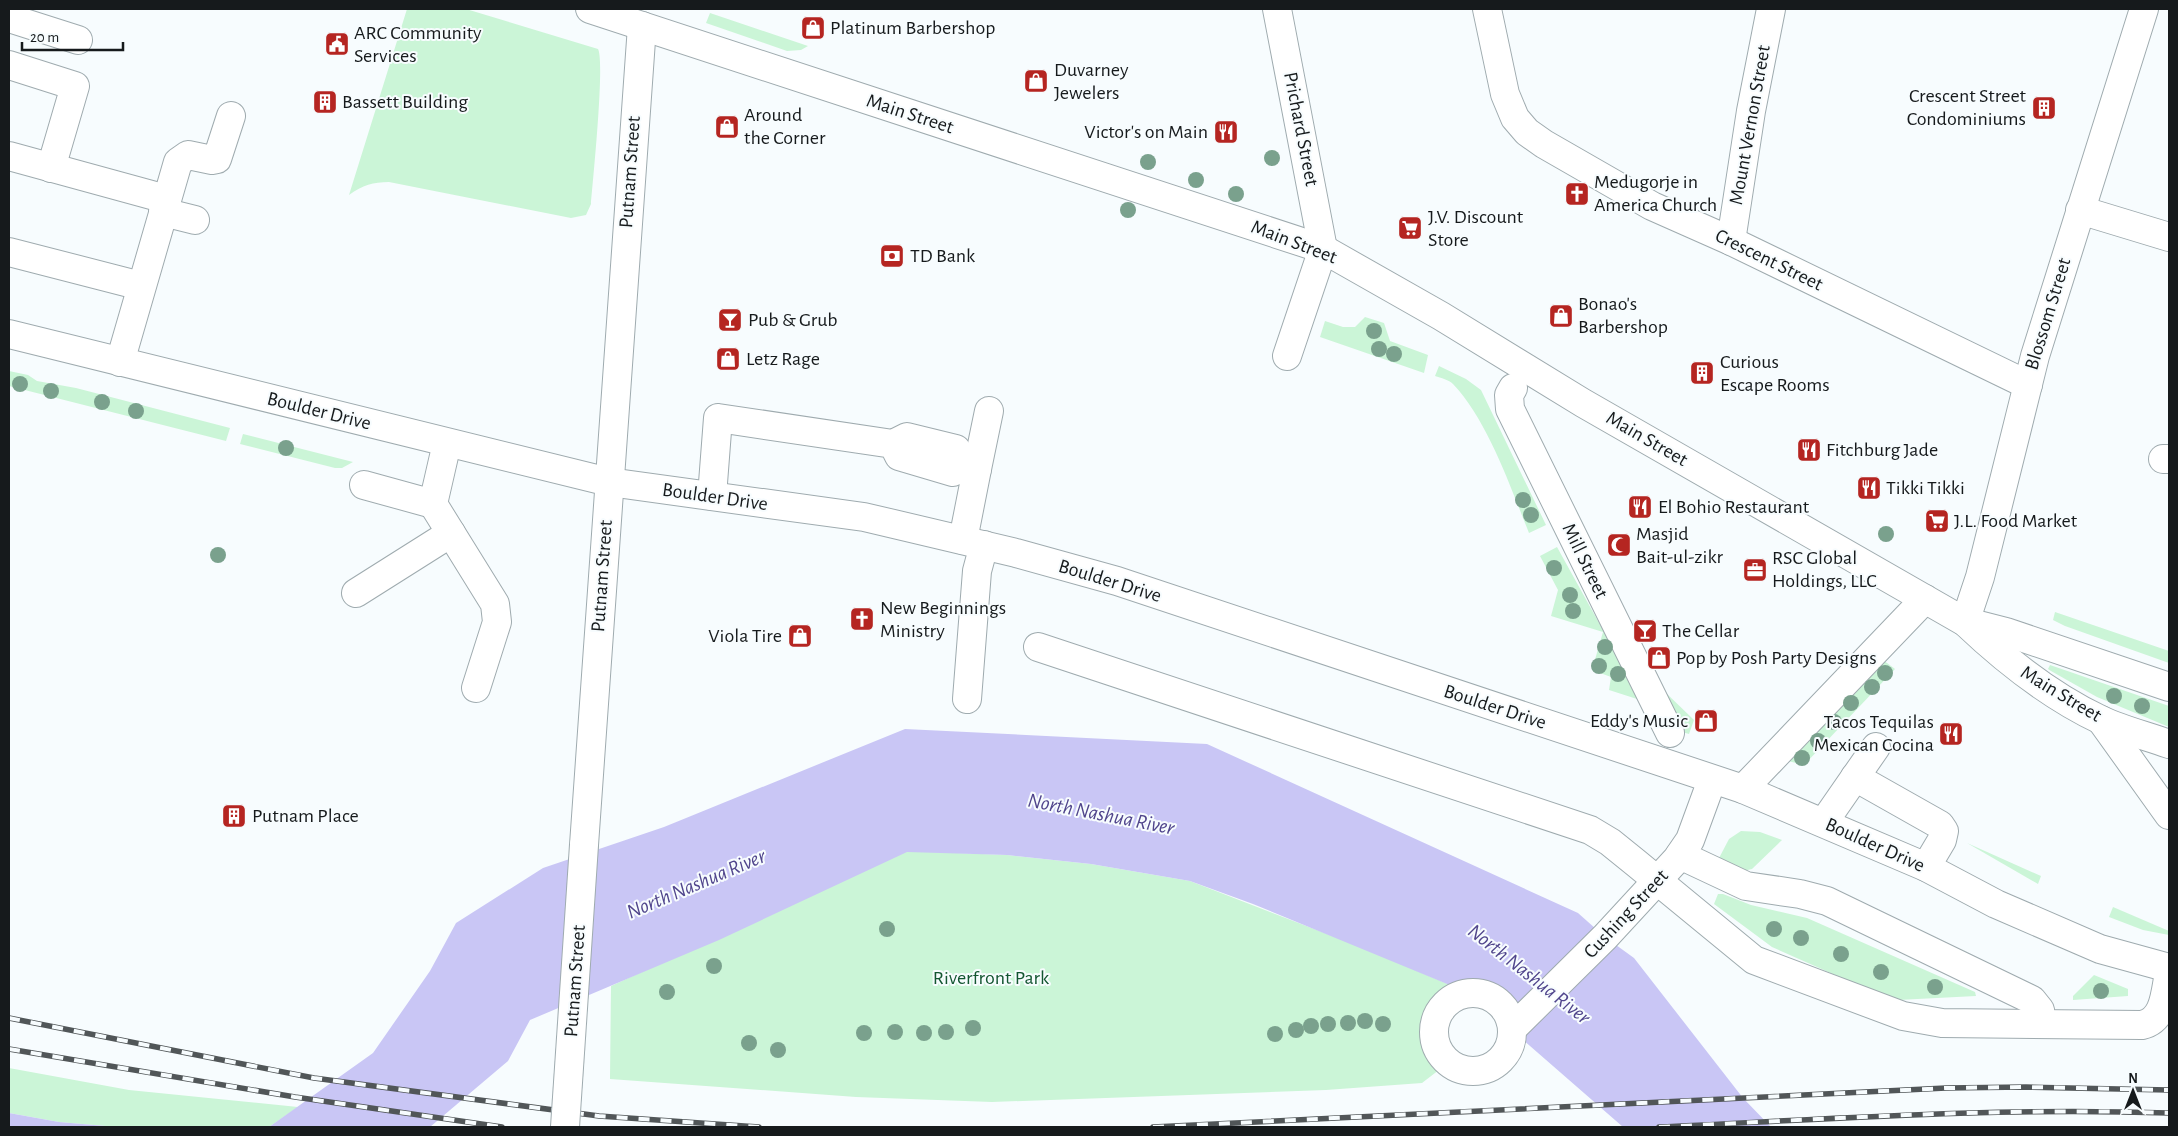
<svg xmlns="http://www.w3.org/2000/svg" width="2178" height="1136" font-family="'Alegreya Sans',sans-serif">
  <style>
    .green { fill: #cbf5d7 }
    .water { fill: #c9c6f5 }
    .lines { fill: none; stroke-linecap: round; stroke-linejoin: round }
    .minor-casing { stroke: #9fabaf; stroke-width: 30 }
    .major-casing { stroke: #9fabaf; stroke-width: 30 }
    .highway-casing { stroke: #9fabaf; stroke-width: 30 }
    .minor { stroke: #fff; stroke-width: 28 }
    .major { stroke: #fff; stroke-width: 28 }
    .highway { stroke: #fff; stroke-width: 28 }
    .rail-casing { stroke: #515658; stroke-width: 5.5 }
    .rail { stroke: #f7fcfe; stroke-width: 4; stroke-dasharray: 11; stroke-linecap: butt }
    .major-bridge-casing { stroke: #9fabaf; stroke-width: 30; stroke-linecap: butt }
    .major-bridge { stroke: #fff; stroke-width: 28 }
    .tree { fill: #7aa18d }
    .labels { text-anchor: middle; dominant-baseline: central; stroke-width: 4; stroke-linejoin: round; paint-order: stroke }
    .poi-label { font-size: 20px; fill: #161a1c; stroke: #f7fcfe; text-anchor: start }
    .street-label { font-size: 20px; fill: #161a1c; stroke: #f7fcfe }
    .park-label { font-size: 20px; fill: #135631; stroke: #f7fcfe }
    .water-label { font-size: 21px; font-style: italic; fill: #50458c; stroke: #f7fcfe }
  </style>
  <rect width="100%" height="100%" fill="#f7fcfe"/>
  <!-- green -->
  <g class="green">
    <path d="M407,9H466L598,49C605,62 593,181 591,204L586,215L571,218L389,182C373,182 363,185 349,195Z"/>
    <polygon points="710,13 808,46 801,50 787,51 706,23"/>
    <polygon points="1365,317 1384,323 1390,341 1428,355 1424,373 1320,337 1325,321 1343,327 1355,327"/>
    <path d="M1439,366L1466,379L1481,390L1546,525L1529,533C1510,486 1488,421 1453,384C1449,380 1441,378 1435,376Z"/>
    <polygon points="9,371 28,375 37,381 76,388 230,428 226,441 9,386"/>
    <polygon points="243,434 353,462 342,468 335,468 240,444"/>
    <polygon points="1557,547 1604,632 1609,630 1643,695 1637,699 1609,690 1611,677 1592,670 1603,632 1551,616 1558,590 1540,556"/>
    <polygon points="2055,612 2169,651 2169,663 2065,626 2053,620"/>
    <polygon points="1883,660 1895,669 1804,765 1788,761"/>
    <polygon points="2050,665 2169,706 2169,727 2097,697 2051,671 2048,669"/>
    <polygon points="1665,692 1694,720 1689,734 1675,730"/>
    <polygon points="1741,831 1760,832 1782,840 1752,869 1743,871 1718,860 1729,839"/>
    <polygon points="1967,843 2041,876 2038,884"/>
    <path d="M907,851L1007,855L1091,864L1190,881L1361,947L1469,993C1433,1005 1424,1033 1448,1063L1422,1083L1326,1090L992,1102L856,1097L610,1079L611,986Z"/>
    <polygon points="1718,894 1723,894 1751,905 1807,918 1975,992 1976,996 1898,1000 1860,986 1772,947 1714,904"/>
    <polygon points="2113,907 2169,931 2169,935 2143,930 2109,917"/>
    <polygon points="2094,975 2128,989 2128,996 2073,1000 2073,996"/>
    <polygon points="9,1068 129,1090 298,1107 269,1127 117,1127 59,1122 9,1113"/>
  </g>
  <!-- water -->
  <g class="water">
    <polygon points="905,729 1207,744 1578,913 1605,937 1634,958 1743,1098 1771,1127 1623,1127 1469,993 1253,904 1190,881 1091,864 1007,855 907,852 719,940 530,1020 508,1061 430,1127 269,1127 373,1053 430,971 456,923 543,868 664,827"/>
    <polygon points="9,1113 59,1122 117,1127 9,1127"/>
  </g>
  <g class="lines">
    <defs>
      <g id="minor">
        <polyline points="1277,9 1323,249 1287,356"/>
        <polyline points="1487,9 1505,94 1515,118 1527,132 1544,144 1652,206 1731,241 2028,385"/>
        <polyline points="9,18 78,40"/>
        <polyline points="9,65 75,86 51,168"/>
        <polyline points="9,156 166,199"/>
        <polyline points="2080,210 2169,237"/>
        <polyline points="163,212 195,220"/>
        <polyline points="1731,241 1751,111 1771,9"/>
        <polyline points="9,252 141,286"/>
        <polyline points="120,362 178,162 188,155 212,160 217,159 231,116"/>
        <polyline points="1513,388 1509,395 1510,409 1670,733"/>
        <polyline points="2163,459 2169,459"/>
        <polyline points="966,465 977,469 989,411"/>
        <polyline points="364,485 433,504 447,443"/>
        <polyline points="712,496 718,418 893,444 907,437 956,449 966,465 953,472 899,456 893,444"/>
        <polyline points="433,504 495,604 497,622 476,688"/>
        <polyline points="963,540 977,469"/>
        <polyline points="356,593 451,533"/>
        <polyline points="1965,622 1980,577 2035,356 2144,9"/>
        <path d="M1038,647L1590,830L1610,842L1636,863L1754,960L1903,1016L1942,1023L2142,1025C2165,1020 2165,992 2169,973"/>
        <polyline points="967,699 977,571 984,545"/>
        <polyline points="1855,777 1940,825 1944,831 1942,840 1926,867"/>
        <polyline points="1743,789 1925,599"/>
        <polyline points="1824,822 1876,747"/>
        <polyline points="1680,855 1746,886 1800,894 1827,901 2032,1000 2040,1010 2042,1024"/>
        <circle cx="1473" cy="1032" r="39"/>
        <polyline points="1512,1029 1605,937 1677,859 1690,840 1712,780"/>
      </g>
      <polyline id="major" points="584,845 642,26"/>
      <g id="highway">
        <path d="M590,9L1323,249L1441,316L1583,403L1965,622C2006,661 2050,696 2101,720C2122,730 2147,736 2169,744"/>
        <polyline points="9,334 609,482 864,517 1016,553 1117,581 1743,789 1926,867 1996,904 2100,949 2169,968"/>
        <polyline points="1967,622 2006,632 2169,687"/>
        <polyline points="2101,720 2169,815"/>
      </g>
    </defs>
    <!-- minor casing -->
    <use href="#minor" class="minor-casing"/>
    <!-- major casing -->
    <use href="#major" class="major-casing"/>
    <!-- highway casing -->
    <use href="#highway" class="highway-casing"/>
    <!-- minor -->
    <use href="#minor" class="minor"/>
    <!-- major -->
    <use href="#major" class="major"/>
    <!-- highway -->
    <use href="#highway" class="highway"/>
    <defs>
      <g id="rail">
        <polyline points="9,1018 314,1078 599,1116 759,1127"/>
        <polyline points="9,1049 295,1097 502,1127"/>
        <polyline points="1153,1127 1946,1088 2026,1087 2169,1090"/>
        <path d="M1659,1127C1829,1119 1999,1107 2169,1113"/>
      </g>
    </defs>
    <!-- rail casing -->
    <use href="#rail" class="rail-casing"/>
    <!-- rail -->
    <use href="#rail" class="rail"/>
    <defs>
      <polyline id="major-bridge" points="565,1127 584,845"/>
    </defs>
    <!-- major-bridge casing -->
    <use href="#major-bridge" class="major-bridge-casing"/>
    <!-- major-bridge -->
    <use href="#major-bridge" class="major-bridge"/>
  </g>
  <!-- trees -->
  <g class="tree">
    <circle cx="1272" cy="158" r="8"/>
    <circle cx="1148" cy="162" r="8"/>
    <circle cx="1196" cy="180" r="8"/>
    <circle cx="1236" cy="194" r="8"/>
    <circle cx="1128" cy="210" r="8"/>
    <circle cx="1374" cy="331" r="8"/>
    <circle cx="1379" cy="349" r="8"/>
    <circle cx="1394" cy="354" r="8"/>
    <circle cx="20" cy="384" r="8"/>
    <circle cx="51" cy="391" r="8"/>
    <circle cx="102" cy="402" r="8"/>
    <circle cx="136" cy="411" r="8"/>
    <circle cx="286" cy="448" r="8"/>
    <circle cx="1523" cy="500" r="8"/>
    <circle cx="1531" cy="515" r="8"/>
    <circle cx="1886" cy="534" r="8"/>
    <circle cx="218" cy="555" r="8"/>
    <circle cx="1554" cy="568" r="8"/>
    <circle cx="1570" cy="595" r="8"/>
    <circle cx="1573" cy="611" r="8"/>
    <circle cx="1605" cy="647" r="8"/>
    <circle cx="1599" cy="666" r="8"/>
    <circle cx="1885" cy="673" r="8"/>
    <circle cx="1618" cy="674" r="8"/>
    <circle cx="1872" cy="687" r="8"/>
    <circle cx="2114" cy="696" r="8"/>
    <circle cx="1851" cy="703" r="8"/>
    <circle cx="2142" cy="706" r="8"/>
    <circle cx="1834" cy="722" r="8"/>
    <circle cx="1818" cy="741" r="8"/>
    <circle cx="1802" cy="758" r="8"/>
    <circle cx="887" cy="929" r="8"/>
    <circle cx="1774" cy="929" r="8"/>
    <circle cx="1801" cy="938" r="8"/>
    <circle cx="1841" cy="954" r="8"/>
    <circle cx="714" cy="966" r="8"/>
    <circle cx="1881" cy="972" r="8"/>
    <circle cx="1935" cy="987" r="8"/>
    <circle cx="2101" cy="991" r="8"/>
    <circle cx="667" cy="992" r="8"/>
    <circle cx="1365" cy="1021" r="8"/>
    <circle cx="1348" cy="1023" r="8"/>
    <circle cx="1328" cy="1024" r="8"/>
    <circle cx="1383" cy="1024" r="8"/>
    <circle cx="1311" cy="1026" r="8"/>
    <circle cx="973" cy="1028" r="8"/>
    <circle cx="1296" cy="1030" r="8"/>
    <circle cx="895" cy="1032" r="8"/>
    <circle cx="946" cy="1032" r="8"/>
    <circle cx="864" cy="1033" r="8"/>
    <circle cx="924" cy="1033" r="8"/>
    <circle cx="1275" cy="1034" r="8"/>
    <circle cx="749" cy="1043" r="8"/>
    <circle cx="778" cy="1050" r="8"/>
  </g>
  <!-- icons -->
  <defs>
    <symbol id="shop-square" viewBox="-11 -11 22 22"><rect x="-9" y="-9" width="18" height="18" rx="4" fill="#b52521" stroke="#f7fcfe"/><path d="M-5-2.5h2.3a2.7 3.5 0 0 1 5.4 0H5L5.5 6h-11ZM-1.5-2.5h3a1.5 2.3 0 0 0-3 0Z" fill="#fff"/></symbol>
    <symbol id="civic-square" viewBox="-11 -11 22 22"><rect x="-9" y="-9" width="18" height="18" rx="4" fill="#b52521" stroke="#f7fcfe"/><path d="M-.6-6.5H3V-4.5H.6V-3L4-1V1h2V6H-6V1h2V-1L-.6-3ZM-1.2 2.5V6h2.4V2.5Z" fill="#fff"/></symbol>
    <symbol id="building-square" viewBox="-11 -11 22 22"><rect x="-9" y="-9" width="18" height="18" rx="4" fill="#b52521" stroke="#f7fcfe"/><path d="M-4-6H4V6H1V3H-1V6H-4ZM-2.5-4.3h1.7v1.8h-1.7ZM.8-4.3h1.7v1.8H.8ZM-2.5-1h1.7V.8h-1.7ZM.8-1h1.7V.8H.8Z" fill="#fff"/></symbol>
    <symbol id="restaurant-square" viewBox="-11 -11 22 22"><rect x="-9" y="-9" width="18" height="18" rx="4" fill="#b52521" stroke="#f7fcfe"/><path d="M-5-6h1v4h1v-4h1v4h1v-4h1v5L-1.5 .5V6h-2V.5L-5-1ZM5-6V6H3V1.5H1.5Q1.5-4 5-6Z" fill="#fff"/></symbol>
    <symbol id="church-square" viewBox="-11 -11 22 22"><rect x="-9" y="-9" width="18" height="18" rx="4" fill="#b52521" stroke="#f7fcfe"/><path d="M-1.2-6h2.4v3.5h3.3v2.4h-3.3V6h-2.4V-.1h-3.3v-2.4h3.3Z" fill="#fff"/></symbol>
    <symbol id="supermarket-square" viewBox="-11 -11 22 22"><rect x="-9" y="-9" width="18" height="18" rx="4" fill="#b52521" stroke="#f7fcfe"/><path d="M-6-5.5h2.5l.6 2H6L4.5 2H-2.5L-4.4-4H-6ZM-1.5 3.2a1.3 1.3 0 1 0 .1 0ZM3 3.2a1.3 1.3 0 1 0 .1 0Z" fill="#fff"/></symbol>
    <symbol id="bank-square" viewBox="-11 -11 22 22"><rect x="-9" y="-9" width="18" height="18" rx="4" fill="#b52521" stroke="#f7fcfe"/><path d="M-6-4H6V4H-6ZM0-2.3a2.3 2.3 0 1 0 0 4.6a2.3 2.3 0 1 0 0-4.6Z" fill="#fff"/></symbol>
    <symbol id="bar-square" viewBox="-11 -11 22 22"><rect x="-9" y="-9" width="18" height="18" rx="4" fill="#b52521" stroke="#f7fcfe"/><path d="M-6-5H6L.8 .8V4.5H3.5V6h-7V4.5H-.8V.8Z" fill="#fff"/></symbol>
    <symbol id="mosque-square" viewBox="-11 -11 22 22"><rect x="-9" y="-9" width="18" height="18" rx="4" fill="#b52521" stroke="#f7fcfe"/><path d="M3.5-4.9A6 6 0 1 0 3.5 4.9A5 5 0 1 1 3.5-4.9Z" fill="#fff"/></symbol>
    <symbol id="office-square" viewBox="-11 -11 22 22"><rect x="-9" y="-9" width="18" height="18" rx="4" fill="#b52521" stroke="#f7fcfe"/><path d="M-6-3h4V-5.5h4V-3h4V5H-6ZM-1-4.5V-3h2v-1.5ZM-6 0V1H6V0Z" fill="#fff"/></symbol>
  </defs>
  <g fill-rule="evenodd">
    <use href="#shop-square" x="799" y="14" width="28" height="28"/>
    <use href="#civic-square" x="323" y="30" width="28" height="28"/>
    <use href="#shop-square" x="1022" y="67" width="28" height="28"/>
    <use href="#building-square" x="311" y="88" width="28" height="28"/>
    <use href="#building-square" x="2030" y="94" width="28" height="28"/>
    <use href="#shop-square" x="713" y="113" width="28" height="28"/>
    <use href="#restaurant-square" x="1212" y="118" width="28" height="28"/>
    <use href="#church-square" x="1563" y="180" width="28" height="28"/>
    <use href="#supermarket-square" x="1396" y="214" width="28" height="28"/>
    <use href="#bank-square" x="878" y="242" width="28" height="28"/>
    <use href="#shop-square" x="1547" y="302" width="28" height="28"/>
    <use href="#bar-square" x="716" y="306" width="28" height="28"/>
    <use href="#shop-square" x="714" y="345" width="28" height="28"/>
    <use href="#building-square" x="1688" y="359" width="28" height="28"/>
    <use href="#restaurant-square" x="1795" y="436" width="28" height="28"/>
    <use href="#restaurant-square" x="1855" y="474" width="28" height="28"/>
    <use href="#restaurant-square" x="1626" y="493" width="28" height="28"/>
    <use href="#supermarket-square" x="1923" y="507" width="28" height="28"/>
    <use href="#mosque-square" x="1605" y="531" width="28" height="28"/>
    <use href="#office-square" x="1741" y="556" width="28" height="28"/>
    <use href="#church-square" x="848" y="605" width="28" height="28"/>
    <use href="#bar-square" x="1631" y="617" width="28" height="28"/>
    <use href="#shop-square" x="786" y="622" width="28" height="28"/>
    <use href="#shop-square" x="1645" y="644" width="28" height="28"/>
    <use href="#shop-square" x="1692" y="707" width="28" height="28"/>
    <use href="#restaurant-square" x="1937" y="720" width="28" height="28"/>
    <use href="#building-square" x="220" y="802" width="28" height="28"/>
  </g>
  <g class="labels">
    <!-- poi labels -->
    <g class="poi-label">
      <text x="830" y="28">Platinum Barbershop</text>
      <text x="354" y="33">ARC Community<tspan x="354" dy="23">Services</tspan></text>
      <text x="1054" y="70">Duvarney<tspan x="1054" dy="23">Jewelers</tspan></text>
      <text x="2026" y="96" text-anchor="end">Crescent Street<tspan x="2026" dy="23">Condominiums</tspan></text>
      <text x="342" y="102">Bassett Building</text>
      <text x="744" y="115">Around<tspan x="744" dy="23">the Corner</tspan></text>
      <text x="1208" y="132" text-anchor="end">Victor's on Main</text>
      <text x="1594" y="182">Medugorje in<tspan x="1594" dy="23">America Church</tspan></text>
      <text x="1428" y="217">J.V. Discount<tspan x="1428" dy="23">Store</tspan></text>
      <text x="910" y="256">TD Bank</text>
      <text x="1578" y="304">Bonao's<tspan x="1578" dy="23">Barbershop</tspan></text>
      <text x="748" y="320">Pub &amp; Grub</text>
      <text x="746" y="359">Letz Rage</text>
      <text x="1720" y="362">Curious<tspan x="1720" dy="23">Escape Rooms</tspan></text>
      <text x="1826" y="450">Fitchburg Jade</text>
      <text x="1886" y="488">Tikki Tikki</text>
      <text x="1658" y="507">El Bohio Restaurant</text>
      <text x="1954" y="521">J.L. Food Market</text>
      <text x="1636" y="534">Masjid<tspan x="1636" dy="23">Bait-ul-zikr</tspan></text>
      <text x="1772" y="558">RSC Global<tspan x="1772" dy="23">Holdings, LLC</tspan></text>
      <text x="880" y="608">New Beginnings<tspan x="880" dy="23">Ministry</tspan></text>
      <text x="1662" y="631">The Cellar</text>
      <text x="782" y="636" text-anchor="end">Viola Tire</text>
      <text x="1676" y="658">Pop by Posh Party Designs</text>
      <text x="1688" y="721" text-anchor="end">Eddy's Music</text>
      <text x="1934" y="722" text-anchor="end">Tacos Tequilas<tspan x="1934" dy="23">Mexican Cocina</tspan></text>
      <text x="252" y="816">Putnam Place</text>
    </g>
    <!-- street labels -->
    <g class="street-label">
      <text transform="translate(910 114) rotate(18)">Main Street</text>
      <text transform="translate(1750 125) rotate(-80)">Mount Vernon Street</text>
      <text transform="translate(1301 129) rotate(79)">Prichard Street</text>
      <text transform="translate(630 172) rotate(-86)">Putnam Street</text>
      <text transform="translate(1294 242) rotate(21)">Main Street</text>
      <text transform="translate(1769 260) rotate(26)">Crescent Street</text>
      <text transform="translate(2048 314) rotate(-73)">Blossom Street</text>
      <text transform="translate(319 411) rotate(14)">Boulder Drive</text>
      <text transform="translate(1647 439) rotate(30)">Main Street</text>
      <text transform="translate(715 497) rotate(8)">Boulder Drive</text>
      <text transform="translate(1585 561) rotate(64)">Mill Street</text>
      <text transform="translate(602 576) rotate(-86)">Putnam Street</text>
      <text transform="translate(1110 581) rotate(17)">Boulder Drive</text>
      <text transform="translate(2061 694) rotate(31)">Main Street</text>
      <text transform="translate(1495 707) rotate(18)">Boulder Drive</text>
      <text transform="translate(1875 845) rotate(24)">Boulder Drive</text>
      <text transform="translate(1626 914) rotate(-47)">Cushing Street</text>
      <text transform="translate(575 981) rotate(-86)">Putnam Street</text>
    </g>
    <!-- park labels -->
    <g class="park-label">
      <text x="991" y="978">Riverfront Park</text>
    </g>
    <!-- water labels -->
    <g class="water-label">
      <text transform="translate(1101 814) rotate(11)">North Nashua River</text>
      <text transform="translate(696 884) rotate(-23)">North Nashua River</text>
      <text transform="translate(1529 974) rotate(38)">North Nashua River</text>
    </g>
  </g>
  <!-- border -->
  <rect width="2178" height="1136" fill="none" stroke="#161a1c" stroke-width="20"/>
  <!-- north arrow -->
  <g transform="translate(2133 1091)" stroke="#f7fcfe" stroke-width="4" paint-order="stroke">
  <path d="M0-4L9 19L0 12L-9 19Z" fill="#161a1c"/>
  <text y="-8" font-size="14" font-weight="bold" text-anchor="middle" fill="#161a1c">N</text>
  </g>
  <!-- scale -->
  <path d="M22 42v8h101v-8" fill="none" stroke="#161a1c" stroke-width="2.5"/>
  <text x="30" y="42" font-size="15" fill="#161a1c" stroke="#f7fcfe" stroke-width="4" paint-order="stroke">20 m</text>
</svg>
